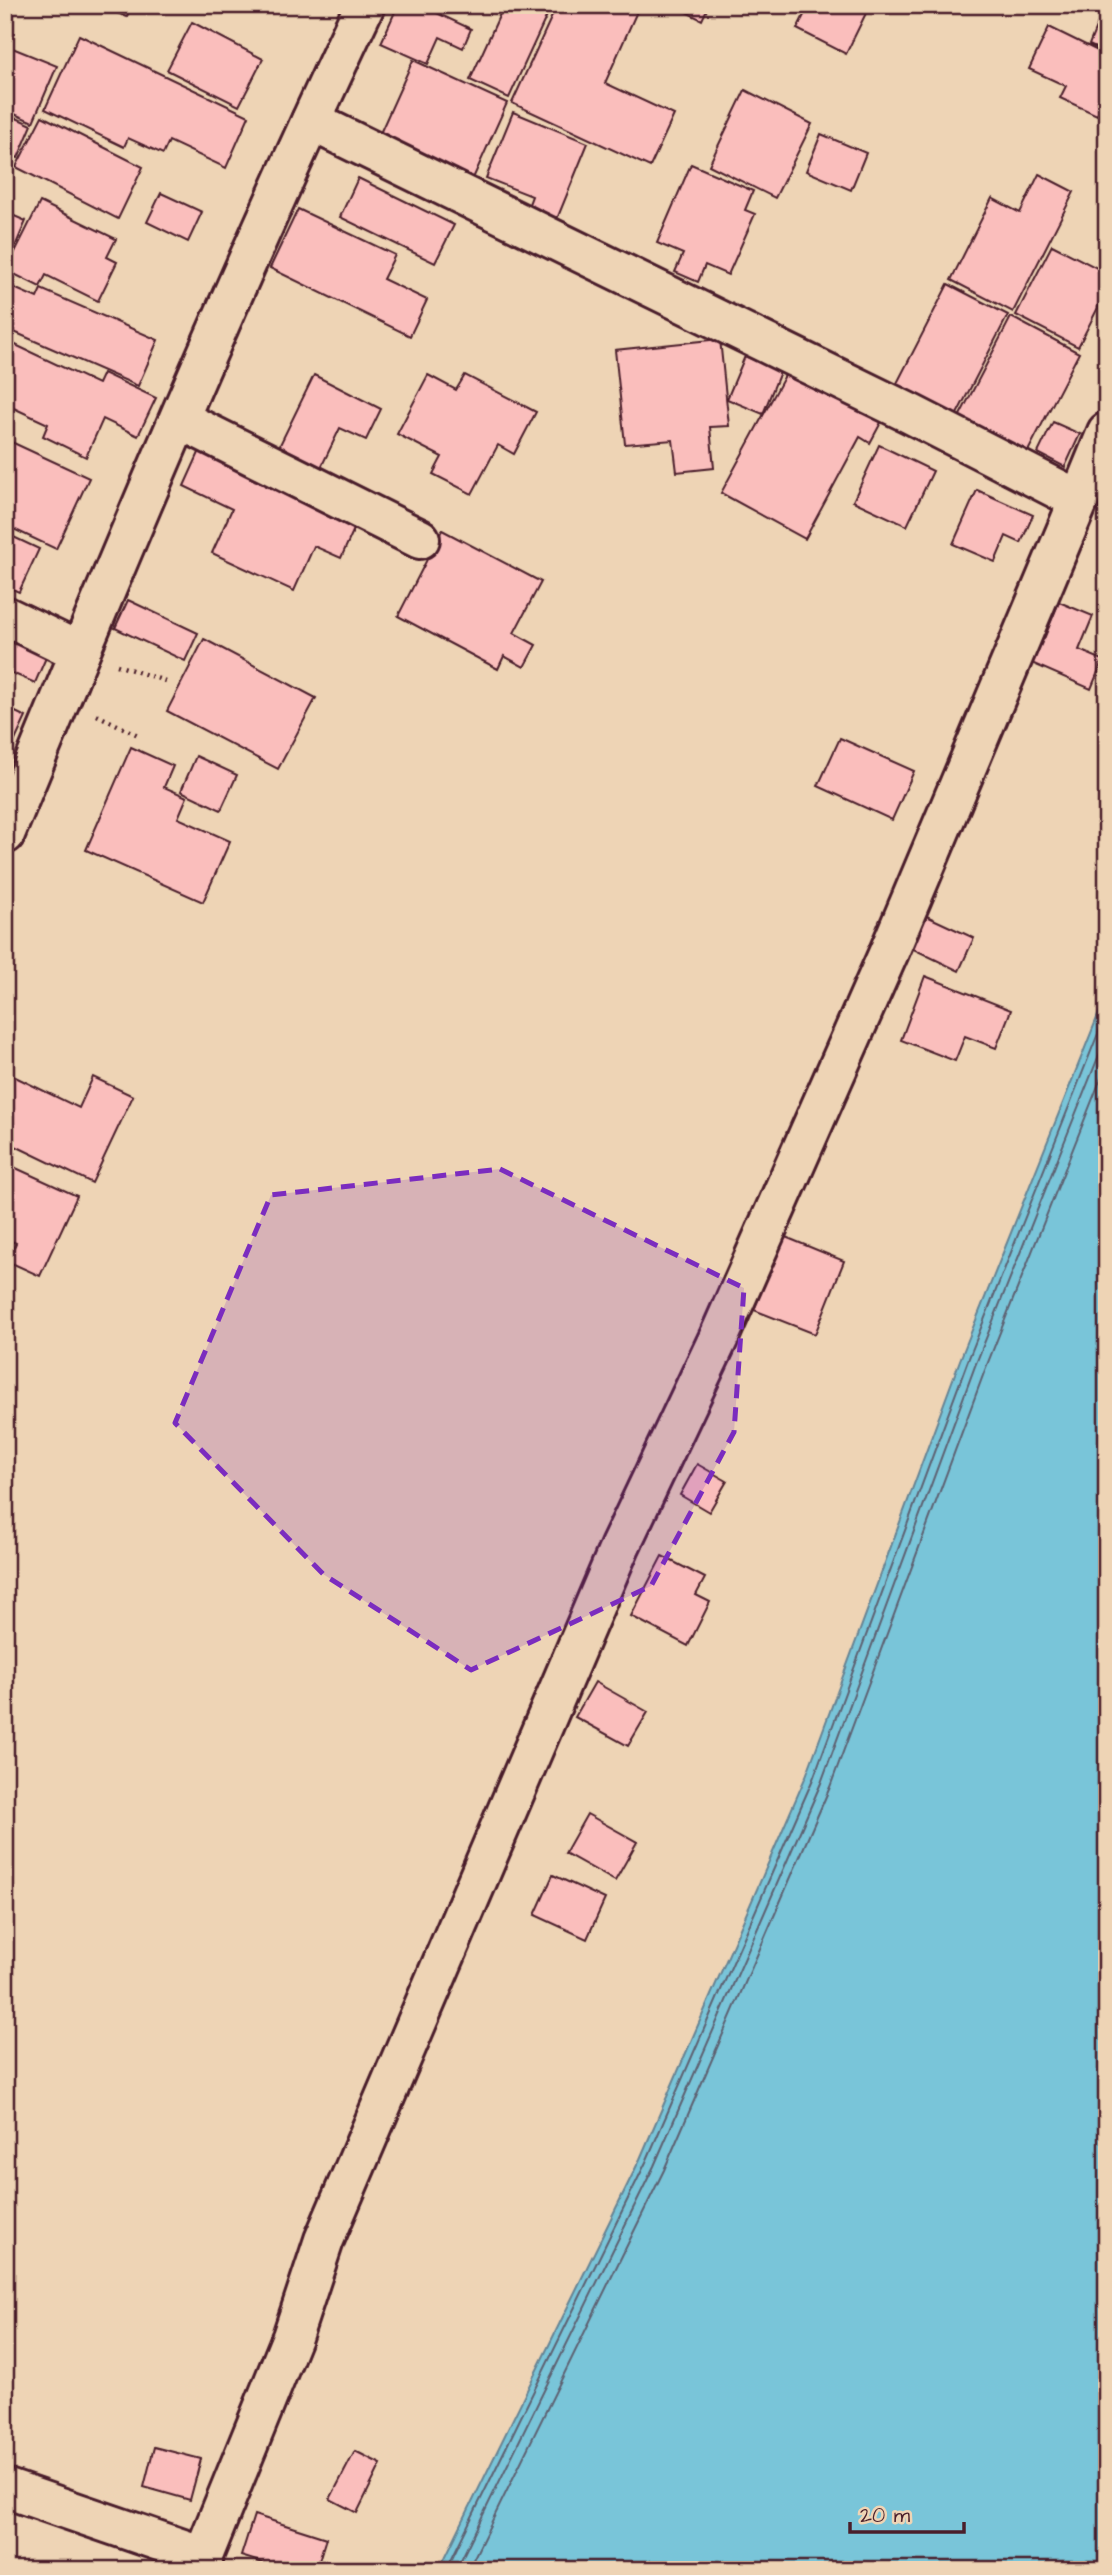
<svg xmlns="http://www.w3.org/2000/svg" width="1112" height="2575" font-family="'Architects Daughter',sans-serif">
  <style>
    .water { fill: #79c5d9; stroke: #668393; stroke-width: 2 }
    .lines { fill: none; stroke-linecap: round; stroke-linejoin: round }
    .shore { stroke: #5d6171; stroke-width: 2 }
    .building { fill: #fabebc; stroke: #4a1f2b; stroke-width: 2 }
    .minor-casing { stroke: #4a1f2b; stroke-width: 44 }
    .path { stroke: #4a1f2b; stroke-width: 4.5; stroke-dasharray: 2 5; stroke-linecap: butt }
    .minor { stroke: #eed4b5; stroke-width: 38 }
    .marked { fill: #7b2cbf; fill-opacity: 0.2; stroke: #7b2cbf; stroke-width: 5; stroke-dasharray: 14 9; stroke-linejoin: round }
  </style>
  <rect width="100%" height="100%" fill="#eed4b5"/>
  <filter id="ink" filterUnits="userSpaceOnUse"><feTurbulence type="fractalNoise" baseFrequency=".0143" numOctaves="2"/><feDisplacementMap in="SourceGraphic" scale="14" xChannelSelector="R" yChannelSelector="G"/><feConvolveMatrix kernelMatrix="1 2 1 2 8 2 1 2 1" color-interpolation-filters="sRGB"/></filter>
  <g filter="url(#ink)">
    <!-- water -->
    <polygon class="water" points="1107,993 1107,2570 439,2570 640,2159 806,1776 960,1360"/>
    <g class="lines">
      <!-- shore -->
      <g class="shore">
        <polyline points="446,2570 646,2162 813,1779 967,1363 1107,1011"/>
        <polyline points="456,2570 654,2166 821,1783 975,1366 1107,1035"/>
        <polyline points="468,2570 664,2170 830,1787 985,1370 1107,1063"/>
      </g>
    </g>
    <!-- building -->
    <g class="building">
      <polygon points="97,5 131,5 127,17"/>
      <polygon points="398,5 420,5 471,29 463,48 440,37 428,64 381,43"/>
      <polygon points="504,5 531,5 548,13 509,98 470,80"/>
      <polygon points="557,5 639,7 605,83 674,115 650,167 512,103"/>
      <polygon points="672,5 709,5 702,20"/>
      <polygon points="809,5 870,5 846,54 797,29"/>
      <polygon points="1105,5 1107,5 1107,53 1089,45"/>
      <polygon points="192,22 263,59 239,106 167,70"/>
      <polygon points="1049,27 1106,55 1100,67 1107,71 1107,94 1097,115 1060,98 1066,86 1029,69"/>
      <polygon points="79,35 249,116 226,168 169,141 163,154 128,138 124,147 45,109"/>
      <polygon points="5,45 57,66 33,122 5,110"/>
      <polygon points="413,60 507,103 471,183 377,140"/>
      <polygon points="745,90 812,124 775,198 709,165"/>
      <polygon points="513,112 588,143 555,224 526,212 532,196 486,178"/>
      <polygon points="5,113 32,125 18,158 5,153"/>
      <polygon points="42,116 143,167 118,219 16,167"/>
      <polygon points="821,134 866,153 851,190 806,171"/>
      <polygon points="691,164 753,191 745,210 755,214 728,275 705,265 698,282 675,272 683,254 657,243"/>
      <polygon points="1039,174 1074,192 1013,312 951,280 992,198 1020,213"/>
      <polygon points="358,178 454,225 435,263 340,217"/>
      <polygon points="161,193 202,212 188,242 147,222"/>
      <polygon points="40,202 116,239 107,257 117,262 98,301 46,275 40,287 6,270"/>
      <polygon points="298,209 395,255 383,279 427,300 410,336 270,268"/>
      <polygon points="5,212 26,221 5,270"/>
      <polygon points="1052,245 1107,273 1107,290 1078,347 1016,315"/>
      <polygon points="948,284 1008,315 954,420 894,389"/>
      <polygon points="14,288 37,298 41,289 158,340 138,386 5,328 5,308"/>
      <polygon points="1011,317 1079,353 1025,457 957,421"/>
      <polygon points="720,339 729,426 710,427 714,468 677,472 673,440 625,444 615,350"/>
      <polygon points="5,340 98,384 103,373 156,398 138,436 103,419 86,457 43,436 48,424 5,404"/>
      <polygon points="745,356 780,372 763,414 727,399"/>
      <polygon points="790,366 884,417 870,443 860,437 805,539 721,493"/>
      <polygon points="314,375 381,409 366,440 340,428 315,480 273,459"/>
      <polygon points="428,375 456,390 465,375 536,412 514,454 498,445 472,494 433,474 442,457 397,434"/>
      <polygon points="1053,422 1080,434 1065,467 1038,453"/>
      <polygon points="5,439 89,478 56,549 5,525"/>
      <polygon points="879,445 933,471 907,526 853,501"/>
      <polygon points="202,446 359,518 341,558 314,546 294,591 212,553 232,509 184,486"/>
      <polygon points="977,490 1033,515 1021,543 1006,536 995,562 953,544"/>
      <polygon points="442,530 541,582 514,633 536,645 524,667 504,656 498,669 398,616"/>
      <polygon points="5,533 39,549 19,592 5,586"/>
      <polygon points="128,600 198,633 185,661 115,628"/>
      <polygon points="1059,602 1093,616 1079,650 1103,660 1091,689 1020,658 1031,633 1044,639"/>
      <polygon points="5,625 51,646 35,683 5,670"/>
      <polygon points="204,639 316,698 278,769 167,711"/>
      <polygon points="5,707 26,717 12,747 5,744"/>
      <polygon points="840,738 914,771 892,820 818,786"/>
      <polygon points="131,747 173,766 164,787 187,797 178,818 230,841 203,902 86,850"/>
      <polygon points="196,756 237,775 221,810 181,791"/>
      <polygon points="918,912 974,938 959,971 903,944"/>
      <polygon points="925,976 1011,1010 996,1048 965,1036 955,1061 901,1040"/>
      <polygon points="5,1072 79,1108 93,1077 133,1096 92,1183 5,1141"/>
      <polygon points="5,1163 77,1196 40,1276 7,1261 16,1243 5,1238"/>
      <polygon points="783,1236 844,1261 815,1334 754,1310"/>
      <polygon points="697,1464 727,1481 709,1512 680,1495"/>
      <polygon points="662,1556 705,1578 696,1595 710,1602 688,1646 631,1616"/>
      <polygon points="595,1682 648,1712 628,1746 575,1717"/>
      <polygon points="587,1814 637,1842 615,1881 565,1853"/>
      <polygon points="553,1875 605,1899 587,1939 535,1915"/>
      <polygon points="154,2447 201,2459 190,2500 144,2487"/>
      <polygon points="355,2451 381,2464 357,2513 330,2499"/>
      <polygon points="254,2515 326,2538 316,2570 285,2570 241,2556"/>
    </g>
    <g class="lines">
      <defs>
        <g id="minor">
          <polyline points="181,420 420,539"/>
          <polyline points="1079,500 1107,432"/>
          <polyline points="5,616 80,652"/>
          <path d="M5,834C119,556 236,277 365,5"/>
          <polyline points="5,2488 203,2556"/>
          <polyline points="203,2570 203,2556 292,2337 324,2240 620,1546 719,1337 889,952 1079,500 911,414 311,121"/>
        </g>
      </defs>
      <!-- minor casing -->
      <use href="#minor" class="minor-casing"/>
      <!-- path -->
      <g class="path">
        <polyline points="117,665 165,681"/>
        <polyline points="97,715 138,735"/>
      </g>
      <!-- minor -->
      <use href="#minor" class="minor"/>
    </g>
  </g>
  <!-- marked area -->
  <path class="marked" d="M500,1169L744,1288L734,1432L651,1586L471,1670L323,1574L175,1423L271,1195Z"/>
  <!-- margin -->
  <rect width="1112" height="2575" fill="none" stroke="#eed4b5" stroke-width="28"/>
  <rect x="14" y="14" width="1084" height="2547" fill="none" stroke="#4a1f2b" stroke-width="2.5" filter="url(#ink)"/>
  <!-- scale -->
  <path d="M850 2522v10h114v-10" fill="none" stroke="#4a1f2b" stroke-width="3.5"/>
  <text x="860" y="2522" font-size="21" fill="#4a1f2b" stroke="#eed4b5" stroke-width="5" paint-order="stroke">20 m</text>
</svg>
